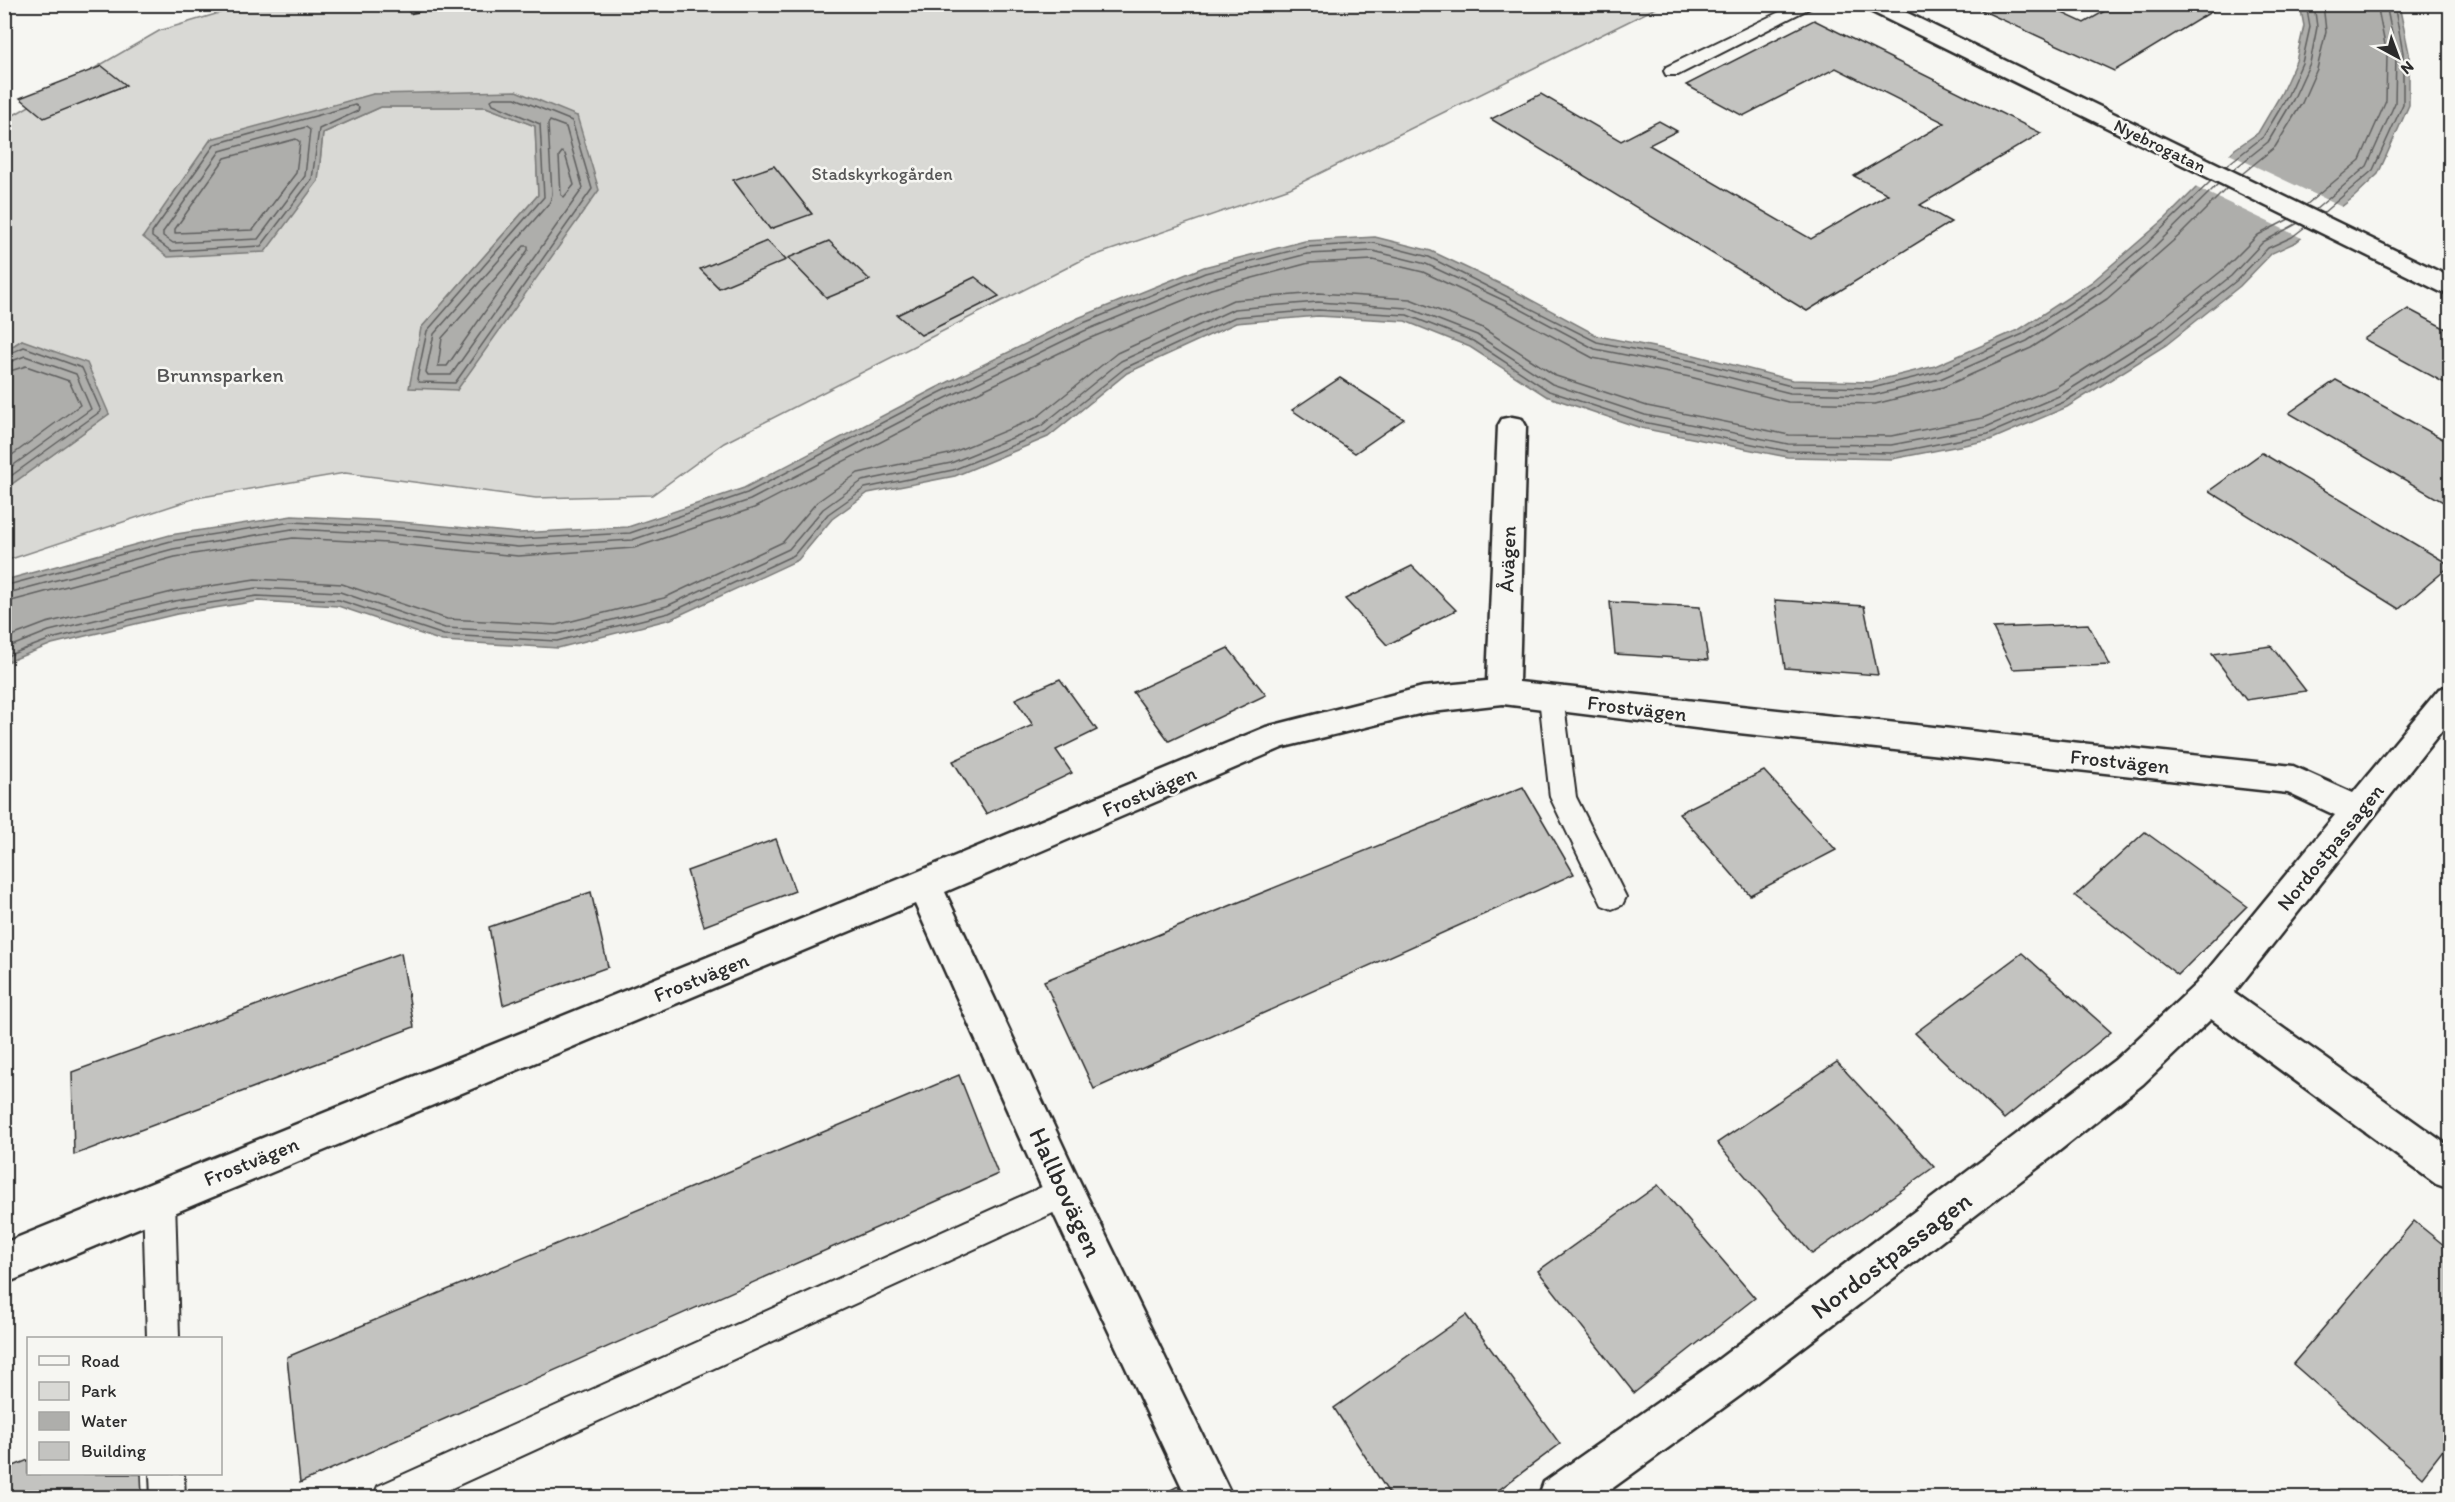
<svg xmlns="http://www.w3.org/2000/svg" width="2455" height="1502" font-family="Itim,sans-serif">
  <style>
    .green { fill: #d9d9d5; stroke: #828280; stroke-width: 1.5; fill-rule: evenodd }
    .water { fill: #aeaeab; stroke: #7a7a78; stroke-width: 1.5 }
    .pier { fill: #f6f6f2 }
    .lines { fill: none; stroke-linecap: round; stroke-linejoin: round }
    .shore { stroke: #5f5f5e; stroke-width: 1.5 }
    .building { fill: #c3c3c0; stroke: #2b2b2b; stroke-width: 1.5 }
    .lane-casing { stroke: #2b2b2b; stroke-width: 4 }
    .street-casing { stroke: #2b2b2b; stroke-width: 5 }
    .secondary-casing { stroke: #2b2b2b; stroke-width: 5 }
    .lane { fill: #f6f6f2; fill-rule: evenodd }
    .street { fill: #f6f6f2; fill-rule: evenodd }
    .secondary { fill: #f6f6f2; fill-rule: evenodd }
    .labels { text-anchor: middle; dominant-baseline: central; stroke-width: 5; stroke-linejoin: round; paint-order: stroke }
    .far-street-label { font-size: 18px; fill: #2b2b2b; stroke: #f6f6f2 }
    .far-park-label { font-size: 18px; fill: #565656; stroke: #f6f6f2 }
    .park-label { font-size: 21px; fill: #565656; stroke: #f6f6f2 }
    .street-label { font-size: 21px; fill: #2b2b2b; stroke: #f6f6f2 }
    .near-street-label { font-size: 26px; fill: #2b2b2b; stroke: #f6f6f2 }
  </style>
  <rect width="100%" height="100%" fill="#f6f6f2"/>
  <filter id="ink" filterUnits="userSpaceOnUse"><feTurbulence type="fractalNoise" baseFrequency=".0167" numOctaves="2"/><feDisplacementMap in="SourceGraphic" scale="12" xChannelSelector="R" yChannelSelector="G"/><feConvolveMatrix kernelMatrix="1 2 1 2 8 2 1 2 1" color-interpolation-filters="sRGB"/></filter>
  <g filter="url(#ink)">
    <!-- green -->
    <path class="green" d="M246,5H1662L1290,188L1082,260L724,443L652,495L536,498L345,473L196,498L5,561V489L109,414L22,340L5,351V120L159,31ZM373,94L577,116L457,390L421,328L538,195L535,126L486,107H381L323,133L318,181L143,237Z"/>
    <!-- water -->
    <g class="water">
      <polygon points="2300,5 2399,5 2409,53 2409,105 2378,174 2354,197 2296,242 2272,253 2240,286 2166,345 2067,407 1990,440 1892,459 1787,457 1641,428 1546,396 1470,347 1405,321 1318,316 1236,323 1127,373 1048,437 955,476 868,493 832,519 798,560 671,619 558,648 442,641 338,606 258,601 177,614 52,644 5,663 5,581 9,579 170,535 292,516 390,521 519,533 628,527 744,488 936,388 1078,318 1204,267 1305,241 1375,237 1431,251 1511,289 1598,336 1694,355 1792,380 1871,382 1935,366 2020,329 2092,282 2166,218 2235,149 2258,133 2281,94 2296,61 2304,26"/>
      <polygon points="516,91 577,116 599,190 457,390 409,388 421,328 538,195 535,126 486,107 381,107 323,133 318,181 265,252 168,257 143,237 211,139 373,94"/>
      <polygon points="22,340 87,363 109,414 5,489 5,351"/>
    </g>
    <!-- pier -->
    <polygon class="pier" points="2227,153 2344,208 2304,239 2193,186"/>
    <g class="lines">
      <!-- shore -->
      <g class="shore">
        <polygon points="494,98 515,98 572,121 592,189 455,383 419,382 417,379 427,331 544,197 540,124 493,104 491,100"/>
        <polygon points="355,105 359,107 358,111 319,129 312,179 261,246 171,251 152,237 152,233 215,144"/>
        <polygon points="550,121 566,127 583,188 451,375 428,375 426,372 434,334 550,202 552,194 548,124"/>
        <polygon points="306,127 310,130 305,176 258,239 173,243 163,236 163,232 220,151"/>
        <polygon points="296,139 300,142 296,173 253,230 175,233 175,229 225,158"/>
        <polygon points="562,152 565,154 574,185 564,197 561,195 559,156"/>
        <polyline points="2226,166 2263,137 2287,97 2302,63 2310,27 2306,4"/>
        <polyline points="2233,170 2268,142 2293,100 2310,63 2317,27 2314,4"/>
        <polyline points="2242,174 2275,147 2302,103 2317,69 2326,31 2323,4"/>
        <polyline points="2306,205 2360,160 2386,101 2387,55 2377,4"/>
        <polyline points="2315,210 2367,166 2395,103 2396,54 2386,4"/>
        <polyline points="2323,213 2373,170 2403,104 2403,53 2394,4"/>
        <polygon points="524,246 528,246 528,250 447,366 438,366 442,338"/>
        <polyline points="4,356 24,347 82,368 101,411 4,481"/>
        <polyline points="4,364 25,356 76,374 91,409 4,472"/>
        <polyline points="4,373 26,366 69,381 80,405 4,461"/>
        <polyline points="4,586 171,541 292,522 389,527 518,539 630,533 747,493 939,393 1081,324 1205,273 1306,247 1374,243 1429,257 1597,342 1693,361 1791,386 1872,388 1937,372 2023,334 2096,286 2146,244 2211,181"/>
        <polyline points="4,594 173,549 292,529 389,534 518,547 632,540 750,500 942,400 1084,331 1208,280 1307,254 1373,251 1426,264 1505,301 1595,349 1692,368 1790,393 1874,395 1940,379 2027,341 2101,292 2151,250 2218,184"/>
        <polyline points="4,603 175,557 293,538 388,543 518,556 634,548 754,508 946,408 1088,339 1211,289 1309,263 1373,260 1423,272 1501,309 1593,358 1690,377 1788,402 1875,404 1943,387 2031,348 2107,299 2181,234 2227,188"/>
        <polyline points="4,639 46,623 172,592 255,579 342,584 447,619 556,625 664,598 783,542 817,502 858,473 949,454 1036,418 1117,353 1233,300 1318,293 1410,299 1481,327 1556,376 1647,406 1789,435 1891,436 1983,418 2056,387 2153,326 2224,269 2258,235 2289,219"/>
        <polyline points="4,649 49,631 175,601 256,588 340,592 445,628 557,634 667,606 789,549 823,509 862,481 951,463 1041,426 1121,361 1234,309 1318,302 1408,308 1477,335 1552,384 1645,415 1788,444 1891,445 1986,427 2061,395 2158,334 2231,276 2263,242 2298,223"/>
        <polyline points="4,657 51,639 176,608 257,596 339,600 444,635 557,641 669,613 794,555 828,514 865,488 953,470 1045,432 1125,368 1235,317 1318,310 1407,315 1473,341 1549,391 1643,422 1787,451 1892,453 1988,434 2064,402 2162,340 2236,281 2268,248 2292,237 2305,227"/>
      </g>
    </g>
    <!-- building -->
    <g class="building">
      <polygon points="405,4 450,4 410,14"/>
      <polygon points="1968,4 2043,4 2084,23 2117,4 2224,4 2114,71"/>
      <polygon points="1814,20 2041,133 1920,205 1951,222 1807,311 1491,119 1541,94 1621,141 1659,121 1677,131 1649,145 1811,239 1888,194 1854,176 1945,123 1836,68 1743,116 1686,85"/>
      <polygon points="102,66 126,85 44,118 20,98"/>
      <polygon points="774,166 812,214 770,229 733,180"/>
      <polygon points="767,241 786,260 719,288 700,269"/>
      <polygon points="829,241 870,280 827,298 788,258"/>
      <polygon points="975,277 999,296 921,335 897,315"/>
      <polygon points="2408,309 2450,331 2450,386 2364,339"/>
      <polygon points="1340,378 1404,419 1355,453 1292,410"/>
      <polygon points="2336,380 2450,443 2450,506 2289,413"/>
      <polygon points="2262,453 2450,565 2450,566 2399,609 2209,491"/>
      <polygon points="1412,566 1456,610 1387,645 1345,599"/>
      <polygon points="1775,600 1864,606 1878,675 1785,668"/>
      <polygon points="1610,602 1700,607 1708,660 1615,654"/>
      <polygon points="2088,624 2110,665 2013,669 1993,628"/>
      <polygon points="2271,646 2306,691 2246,700 2212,654"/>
      <polygon points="1228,648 1266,695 1169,741 1133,692"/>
      <polygon points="1060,679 1097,730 1056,750 1072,773 986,814 953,761 1033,725 1015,699"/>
      <polygon points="1764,771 1836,850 1750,895 1679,813"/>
      <polygon points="1523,787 1574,874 1094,1089 1044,981"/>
      <polygon points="2145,832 2247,906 2178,975 2075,896"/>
      <polygon points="776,839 795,891 704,926 687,871"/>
      <polygon points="591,892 608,967 503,1005 489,927"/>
      <polygon points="401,953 414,1027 74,1155 72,1072"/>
      <polygon points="2022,953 2111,1032 2004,1119 1915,1033"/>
      <polygon points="1837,1062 1934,1167 1812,1254 1717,1143"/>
      <polygon points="959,1075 998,1174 300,1483 287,1357"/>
      <polygon points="1658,1185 1755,1298 1634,1393 1538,1271"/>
      <polygon points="2414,1221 2450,1250 2450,1441 2422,1477 2293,1364"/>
      <polygon points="1466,1315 1560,1444 1488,1498 1392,1498 1334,1408"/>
      <polygon points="28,1460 28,1474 141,1474 142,1498 4,1498 4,1470"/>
      <polygon points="1178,1486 1183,1498 1156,1498"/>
    </g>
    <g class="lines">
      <defs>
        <g id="lane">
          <polygon points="1796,4 1818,4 1678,75 1666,75 1664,71 1666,67"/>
          <polygon points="1551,687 1560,690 1563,697 1576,797 1626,897 1622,905 1612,909 1602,905 1550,797 1539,697 1542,690"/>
          <polygon points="1064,1177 1075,1181 1080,1192 1075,1203 430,1498 373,1498 378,1486"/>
          <polygon points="159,1184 170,1188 175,1199 179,1338 147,1338 143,1199 148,1188"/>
          <polygon points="150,1474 184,1474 185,1498 151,1498"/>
        </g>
        <polygon id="street" points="1512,417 1522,419 1526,426 1519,682 2293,766 2353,793 2439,689 2450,686 2450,720 2234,993 2450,1147 2450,1189 2436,1184 2211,1019 2143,1084 2049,1159 1741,1395 1599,1498 1538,1498 1544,1482 1711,1365 2115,1060 2196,984 2335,815 2288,793 1720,731 1503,704 1423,713 1284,747 945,892 1078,1178 1233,1498 1187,1498 1050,1206 915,904 4,1284 4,1243 912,874 1266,727 1423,687 1487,681 1498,426 1502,419"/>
        <polygon id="secondary" points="1861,4 1889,4 2450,277 2450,294 2441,292 1864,8"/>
      </defs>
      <!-- lane casing -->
      <use href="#lane" class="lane-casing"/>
      <!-- street casing -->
      <use href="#street" class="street-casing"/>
      <!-- secondary casing -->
      <use href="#secondary" class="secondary-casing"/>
      <!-- lane -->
      <use href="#lane" class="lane"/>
      <!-- street -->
      <use href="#street" class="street"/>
      <!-- secondary -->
      <use href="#secondary" class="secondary"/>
    </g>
  </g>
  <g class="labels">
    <!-- far-street labels -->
    <g class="far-street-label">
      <text transform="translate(2160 146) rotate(26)">Nyebrogatan</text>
    </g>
    <!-- far-park labels -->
    <g class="far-park-label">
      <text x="882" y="174">Stadskyrkogården</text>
    </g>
    <!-- park labels -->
    <g class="park-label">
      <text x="220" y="374">Brunnsparken</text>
    </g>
    <!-- street labels -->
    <g class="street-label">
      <text transform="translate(1507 559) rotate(-88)">Åvägen</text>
      <text transform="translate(1637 708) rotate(7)">Frostvägen</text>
      <text transform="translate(2120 761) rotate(6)">Frostvägen</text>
      <text transform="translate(1149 791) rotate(-23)">Frostvägen</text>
      <text transform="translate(2330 847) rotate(-51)">Nordostpassagen</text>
      <text transform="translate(701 977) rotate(-22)">Frostvägen</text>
      <text transform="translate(251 1161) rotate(-22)">Frostvägen</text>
    </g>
    <!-- near-street labels -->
    <g class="near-street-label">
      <text transform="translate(1066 1192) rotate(65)">Hallbovägen</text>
      <text transform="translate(1891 1255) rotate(-37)">Nordostpassagen</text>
    </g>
  </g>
  <!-- margin -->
  <rect width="2455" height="1502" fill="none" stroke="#f6f6f2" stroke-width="24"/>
  <rect x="12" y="12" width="2431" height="1478" fill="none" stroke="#2b2b2b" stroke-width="2" filter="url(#ink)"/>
  <!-- legend -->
  <rect x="27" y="1337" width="195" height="138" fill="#f6f6f2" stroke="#a5a5a2" stroke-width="1.5"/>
  <rect x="39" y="1356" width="30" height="9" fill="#f6f6f2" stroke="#a5a5a2" stroke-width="1.5"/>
  <text x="81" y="1367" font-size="18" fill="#2b2b2b">Road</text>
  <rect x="39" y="1382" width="30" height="18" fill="#d9d9d5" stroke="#a5a5a2" stroke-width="1.5"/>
  <text x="81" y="1397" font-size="18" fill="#2b2b2b">Park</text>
  <rect x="39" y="1412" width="30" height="18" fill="#aeaeab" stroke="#a5a5a2" stroke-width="1.5"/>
  <text x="81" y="1427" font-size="18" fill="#2b2b2b">Water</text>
  <rect x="39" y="1442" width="30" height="18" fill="#c3c3c0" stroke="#a5a5a2" stroke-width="1.5"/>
  <text x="81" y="1457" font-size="18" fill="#2b2b2b">Building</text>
  <!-- north arrow -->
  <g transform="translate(2398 57) rotate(139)" stroke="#f6f6f2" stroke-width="4.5" paint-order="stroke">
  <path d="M0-4.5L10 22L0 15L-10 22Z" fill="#2b2b2b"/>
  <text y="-9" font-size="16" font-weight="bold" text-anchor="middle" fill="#2b2b2b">N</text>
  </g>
</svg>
